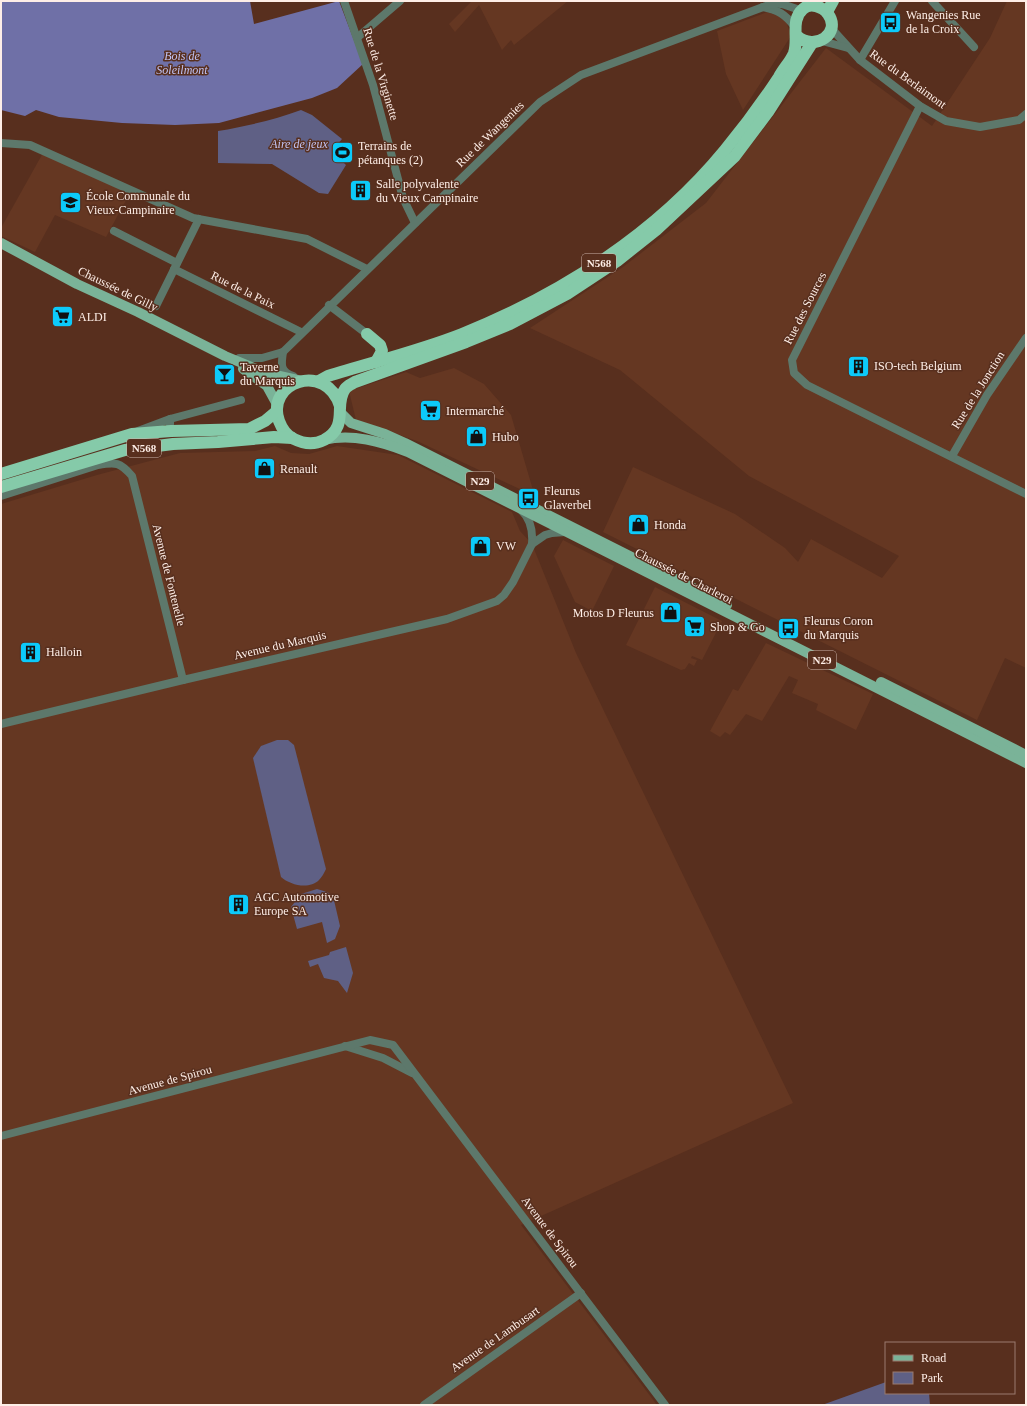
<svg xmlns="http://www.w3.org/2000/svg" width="1027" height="1406" font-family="'Times New Roman',serif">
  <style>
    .built { fill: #653722 }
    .green { fill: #5f6085 }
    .forest { fill: #6f70a7 }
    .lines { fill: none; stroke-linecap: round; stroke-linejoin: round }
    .street { stroke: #5d786b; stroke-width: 8 }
    .primary { stroke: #7ab398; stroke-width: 10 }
    .highway { stroke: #85caa9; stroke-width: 12 }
    .labels { text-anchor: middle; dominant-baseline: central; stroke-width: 3; stroke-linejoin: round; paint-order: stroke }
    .shield { fill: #582f1e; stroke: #ccb5ab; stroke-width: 1 }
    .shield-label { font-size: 11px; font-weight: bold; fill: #feeee7 }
    .poi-label { font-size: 12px; fill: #feeee7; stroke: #582f1e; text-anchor: start }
    .park-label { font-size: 12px; font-style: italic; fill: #c1c3f4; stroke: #582f1e }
    .street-label { font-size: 12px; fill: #feeee7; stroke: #582f1e }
  </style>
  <rect width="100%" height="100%" fill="#582f1e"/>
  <!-- built -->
  <g class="built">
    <polygon points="472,1 568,1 514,45 511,40 502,50 479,5 455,32 449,24"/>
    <polygon points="1007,1 1026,1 1026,668 1005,658 977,720 603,532 633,467 735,514 785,548 798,562 811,539 882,578 899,556 749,476 620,370 530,328 623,267 706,203 826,48 932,126 990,38"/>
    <polygon points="767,12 785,18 791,36 743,110 726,74 717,31"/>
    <polygon points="43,153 131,191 106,237 55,215 35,252 1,236 1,228"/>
    <polygon points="454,368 484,384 511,415 533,490 526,492 417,441 356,420 349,391 406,372 420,378"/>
    <polygon points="275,446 291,453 309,454 337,446 398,455 512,512 520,531 532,544 576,653 793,1103 521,1225 657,1405 1,1405 1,504 97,475 180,453 255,451"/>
    <polygon points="563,540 614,566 592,611 575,602 554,556"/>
    <polygon points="655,587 722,621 702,660 692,656 691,658 697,660 694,666 689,663 685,669 681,670 626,645"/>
    <polygon points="766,643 873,694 856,730 816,710 818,704 792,693 798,680 789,676 762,721 746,714 730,735 725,732 720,737 710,731 733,689 738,691"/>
  </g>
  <!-- green -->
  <g class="green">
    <path d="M301,110L312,115L342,139L332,151L346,165L328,194L319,193L272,164L218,163V131C247,126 274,120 301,110Z"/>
    <polygon points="339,147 349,155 345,160 335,152"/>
    <path d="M277,740H288L294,745L326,869C324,873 322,877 319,880C309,890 290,885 281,877L253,758L261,746Z"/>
    <polygon points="317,889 327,892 333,896 340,926 335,939 327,943 322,922 297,929 291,907 301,894"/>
    <polygon points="346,947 353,973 347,993 338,981 324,978 318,964 310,967 308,961 329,955 330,952"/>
    <polygon points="886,1382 886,1393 929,1393 930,1405 822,1405"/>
  </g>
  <!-- forest -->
  <polygon class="forest" points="1,1 250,1 254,24 339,1 363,64 337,88 312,98 219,123 175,125 122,123 59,117 36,110 25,116 1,110"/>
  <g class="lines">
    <!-- street -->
    <g class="street">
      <polyline points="344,1 373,85 403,198 415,223"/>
      <polyline points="932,1 974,47"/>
      <path d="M763,7C778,10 785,14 795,27"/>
      <polyline points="831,28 860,60 920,106 946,121 980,127 1019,120 1026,114"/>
      <polyline points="358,37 400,1"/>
      <polyline points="822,41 848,48"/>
      <polyline points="860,60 895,1"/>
      <polyline points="920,106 792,360 794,373 807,385 1026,494"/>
      <polyline points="1,143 30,145 193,218 307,239 367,269"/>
      <polyline points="114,231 177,263"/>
      <polyline points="174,269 301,332"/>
      <polyline points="329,305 367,334"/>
      <polyline points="156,306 199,219"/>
      <path d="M283,352C281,365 280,371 293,376"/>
      <path d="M237,360L239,358H262L283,352L540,102L581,75L763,7C783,0 783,6 801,10"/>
      <polyline points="170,419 241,400"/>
      <polyline points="138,431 170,419 170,424"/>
      <polyline points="952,456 987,395 1026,338"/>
      <path d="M1,496L98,465C116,462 120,462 132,476L183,680"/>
      <path d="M521,510C531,519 533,531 532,544"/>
      <polyline points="1,724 183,680 447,619 497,601 504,595 513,582 532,544 545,535 552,533 565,532"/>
      <polyline points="345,1046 383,1058 412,1073"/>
      <polyline points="1,1136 370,1040 393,1045 665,1405"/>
      <polyline points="424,1405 581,1293"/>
    </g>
    <!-- primary -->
    <g class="primary">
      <polyline points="1,243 77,284 138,312 225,356 266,373 302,381"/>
      <polyline points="243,369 267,386 278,406"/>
      <polyline points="341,413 351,423 385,434 405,443 727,605"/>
      <path d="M324,440C352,433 382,442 408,452L1026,763"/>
      <polyline points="881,682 1026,755"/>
    </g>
    <!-- highway -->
    <g class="highway">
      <polyline points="827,12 833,1"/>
      <polyline points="367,334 380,345 382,351 376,362"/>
      <path d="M319,381L328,376C373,362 419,351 462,334C562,294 657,233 725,150C745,126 762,103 779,77C783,69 791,61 794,53C799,38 790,20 803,9C810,2 823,7 828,14C842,33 815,52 797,36"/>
      <path d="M340,406C326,361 265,382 279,421C282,429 287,436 294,439C304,444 314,445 324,440C350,426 333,405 345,389C347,386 352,384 355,382L466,342L510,324L567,294L617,261L656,230L735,156L768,112L812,43"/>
      <polyline points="1,474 132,434 171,431 249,429 265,421 277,411"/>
      <polyline points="1,487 125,450 173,444 218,442 274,437 292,438"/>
    </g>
  </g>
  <!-- icons -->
  <defs>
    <symbol id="bus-square" viewBox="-11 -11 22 22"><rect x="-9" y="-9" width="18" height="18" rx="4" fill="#0ccafa" stroke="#582f1e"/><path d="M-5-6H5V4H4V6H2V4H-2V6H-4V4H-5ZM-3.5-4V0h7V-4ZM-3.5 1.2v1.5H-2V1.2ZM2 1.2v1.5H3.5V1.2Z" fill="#111"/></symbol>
    <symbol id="stadium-square" viewBox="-11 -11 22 22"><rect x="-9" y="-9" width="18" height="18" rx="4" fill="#0ccafa" stroke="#582f1e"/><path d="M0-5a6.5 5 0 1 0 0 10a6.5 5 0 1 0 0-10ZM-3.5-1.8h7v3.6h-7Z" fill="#111"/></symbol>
    <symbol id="building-square" viewBox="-11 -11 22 22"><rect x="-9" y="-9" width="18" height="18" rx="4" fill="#0ccafa" stroke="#582f1e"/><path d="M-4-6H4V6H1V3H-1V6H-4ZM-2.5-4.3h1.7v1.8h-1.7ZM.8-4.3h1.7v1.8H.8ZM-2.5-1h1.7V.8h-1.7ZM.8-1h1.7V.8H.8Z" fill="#111"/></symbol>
    <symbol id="school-square" viewBox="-11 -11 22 22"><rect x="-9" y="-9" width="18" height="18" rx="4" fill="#0ccafa" stroke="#582f1e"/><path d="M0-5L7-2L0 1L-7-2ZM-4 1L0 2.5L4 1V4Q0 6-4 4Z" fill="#111"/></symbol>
    <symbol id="supermarket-square" viewBox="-11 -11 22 22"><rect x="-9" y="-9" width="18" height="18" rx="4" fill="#0ccafa" stroke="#582f1e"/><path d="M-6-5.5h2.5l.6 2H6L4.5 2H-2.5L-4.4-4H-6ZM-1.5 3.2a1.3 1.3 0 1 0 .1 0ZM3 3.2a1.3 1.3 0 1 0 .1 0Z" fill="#111"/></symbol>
    <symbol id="bar-square" viewBox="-11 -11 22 22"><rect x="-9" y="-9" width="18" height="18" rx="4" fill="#0ccafa" stroke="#582f1e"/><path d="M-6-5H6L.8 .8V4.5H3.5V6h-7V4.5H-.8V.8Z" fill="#111"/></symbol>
    <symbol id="shop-square" viewBox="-11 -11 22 22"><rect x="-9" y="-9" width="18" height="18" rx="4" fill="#0ccafa" stroke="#582f1e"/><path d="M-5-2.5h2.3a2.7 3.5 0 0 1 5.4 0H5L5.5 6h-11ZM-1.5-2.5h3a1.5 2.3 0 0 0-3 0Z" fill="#111"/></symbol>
  </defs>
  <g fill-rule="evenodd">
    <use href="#bus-square" x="878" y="10" width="25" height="25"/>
    <use href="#stadium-square" x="330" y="140" width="25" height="25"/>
    <use href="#building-square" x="348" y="178" width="25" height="25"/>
    <use href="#school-square" x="58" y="190" width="25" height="25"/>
    <use href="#supermarket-square" x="50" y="304" width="25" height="25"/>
    <use href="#building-square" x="846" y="354" width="25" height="25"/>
    <use href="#bar-square" x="212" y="362" width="25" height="25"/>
    <use href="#supermarket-square" x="418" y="398" width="25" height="25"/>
    <use href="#shop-square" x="464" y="424" width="25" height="25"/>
    <use href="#shop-square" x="252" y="456" width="25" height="25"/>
    <use href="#bus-square" x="516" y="486" width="25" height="25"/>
    <use href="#shop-square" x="626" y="512" width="25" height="25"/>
    <use href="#shop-square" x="468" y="534" width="25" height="25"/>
    <use href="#shop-square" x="658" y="600" width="25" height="25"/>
    <use href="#supermarket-square" x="682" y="614" width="25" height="25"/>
    <use href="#bus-square" x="776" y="616" width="25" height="25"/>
    <use href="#building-square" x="18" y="640" width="25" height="25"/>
    <use href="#building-square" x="226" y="892" width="25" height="25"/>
  </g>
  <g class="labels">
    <!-- shield labels -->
    <g class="shield">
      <rect x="582" y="254" width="34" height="18" rx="3"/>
      <rect x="127" y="439" width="34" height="18" rx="3"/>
      <rect x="466" y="472" width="28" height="18" rx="3"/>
      <rect x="808" y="651" width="28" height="18" rx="3"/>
    </g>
    <g class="shield-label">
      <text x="599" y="263">N568</text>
      <text x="144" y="448">N568</text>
      <text x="480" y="481">N29</text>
      <text x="822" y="660">N29</text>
    </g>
    <!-- poi labels -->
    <g class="poi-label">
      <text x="906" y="15">Wangenies Rue<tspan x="906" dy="14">de la Croix</tspan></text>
      <text x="358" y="146">Terrains de<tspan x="358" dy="14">pétanques (2)</tspan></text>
      <text x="376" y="184">Salle polyvalente<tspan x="376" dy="14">du Vieux Campinaire</tspan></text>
      <text x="86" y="196">École Communale du<tspan x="86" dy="14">Vieux-Campinaire</tspan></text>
      <text x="78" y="317">ALDI</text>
      <text x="874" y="366">ISO-tech Belgium</text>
      <text x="240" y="367">Taverne<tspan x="240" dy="14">du Marquis</tspan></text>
      <text x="446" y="411">Intermarché</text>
      <text x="492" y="437">Hubo</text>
      <text x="280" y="469">Renault</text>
      <text x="544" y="491">Fleurus<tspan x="544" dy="14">Glaverbel</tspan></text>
      <text x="654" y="525">Honda</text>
      <text x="496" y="546">VW</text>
      <text x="654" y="613" text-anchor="end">Motos D Fleurus</text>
      <text x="804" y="621">Fleurus Coron<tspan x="804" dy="14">du Marquis</tspan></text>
      <text x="710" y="627">Shop &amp; Go</text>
      <text x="46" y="652">Halloin</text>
      <text x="254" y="897">AGC Automotive<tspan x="254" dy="14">Europe SA</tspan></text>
    </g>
    <!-- park labels -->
    <g class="park-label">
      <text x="182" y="56">Bois de<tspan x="182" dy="14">Soleilmont</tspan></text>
      <text x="299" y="144">Aire de jeux</text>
    </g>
    <!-- street labels -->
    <g class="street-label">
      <text transform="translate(381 74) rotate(73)">Rue de la Virginette</text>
      <text transform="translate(908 79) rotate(36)">Rue du Berlaimont</text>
      <text transform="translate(490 134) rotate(-44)">Rue de Wangenies</text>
      <text transform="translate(118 289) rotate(26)">Chaussée de Gilly</text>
      <text transform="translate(243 290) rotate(26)">Rue de la Paix</text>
      <text transform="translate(805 308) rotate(-63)">Rue des Sources</text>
      <text transform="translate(978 390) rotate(-58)">Rue de la Jonction</text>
      <text transform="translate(169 575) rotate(76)">Avenue de Fontenelle</text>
      <text transform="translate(684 576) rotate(27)">Chaussée de Charleroi</text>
      <text transform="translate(280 645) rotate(-13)">Avenue du Marquis</text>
      <text transform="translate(170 1080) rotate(-15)">Avenue de Spirou</text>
      <text transform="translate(550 1232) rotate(53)">Avenue de Spirou</text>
      <text transform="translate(495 1339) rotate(-35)">Avenue de Lambusart</text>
    </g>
  </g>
  <!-- border -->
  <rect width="1027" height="1406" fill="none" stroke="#feeee7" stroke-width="4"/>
  <!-- legend -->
  <rect x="885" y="1342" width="130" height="52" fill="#582f1e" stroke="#9a7b6e"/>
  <rect x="893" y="1355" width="20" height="6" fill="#7ab398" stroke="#9a7b6e"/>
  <text x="921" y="1362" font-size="12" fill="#feeee7">Road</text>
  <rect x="893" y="1372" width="20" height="12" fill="#5f6085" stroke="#9a7b6e"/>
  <text x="921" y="1382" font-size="12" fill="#feeee7">Park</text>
</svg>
